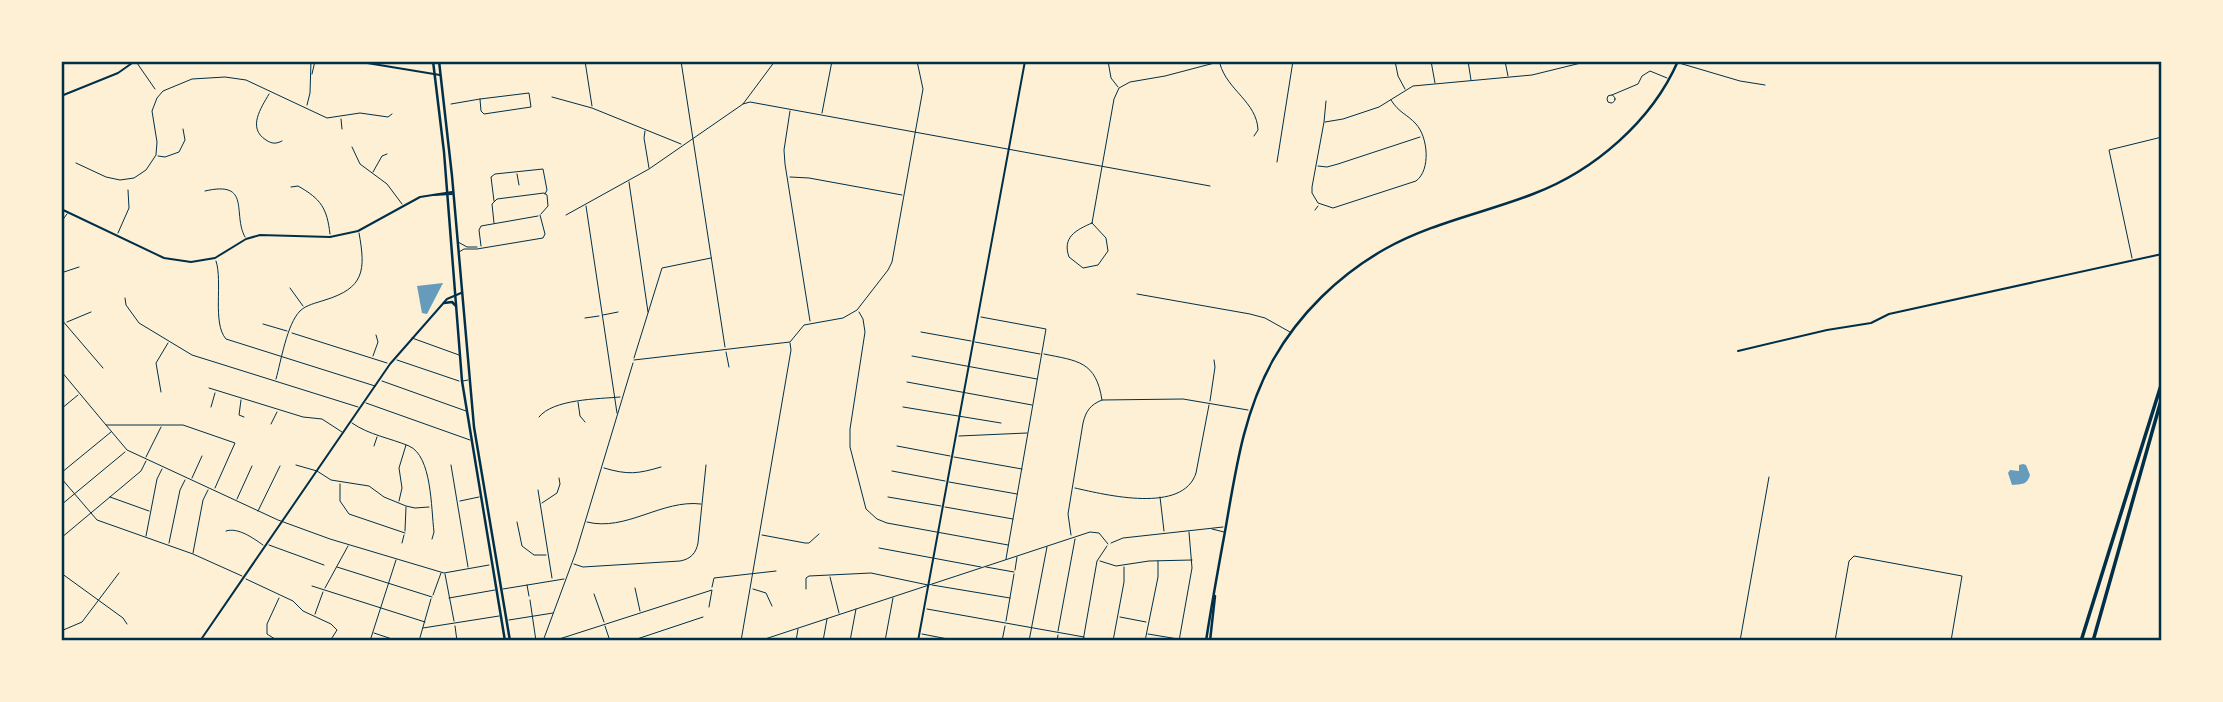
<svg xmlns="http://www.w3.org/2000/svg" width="2223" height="702" font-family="'IBM Plex Sans',sans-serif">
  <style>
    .water { fill: #669bbc }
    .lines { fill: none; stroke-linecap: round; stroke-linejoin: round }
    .minor { stroke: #003049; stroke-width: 1 }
    .tertiary { stroke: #003049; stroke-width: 2 }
    .secondary { stroke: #003049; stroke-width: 2 }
    .primary { stroke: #003049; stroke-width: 2.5 }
    .motorway { stroke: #003049; stroke-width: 3.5 }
    .neatline { fill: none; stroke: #003049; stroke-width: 2.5 }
  </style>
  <rect width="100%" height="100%" fill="#fdf0d5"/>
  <!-- water -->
  <g class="water">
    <polygon points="443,283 427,314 422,313 417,286"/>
    <path d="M2023,464L2026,465L2030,475C2027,485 2022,484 2012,485L2008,473L2010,470L2019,471V465Z"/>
  </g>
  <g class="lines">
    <!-- minor -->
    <g class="minor">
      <polyline points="585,61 592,106"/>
      <polyline points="681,61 725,347"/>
      <polyline points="1108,61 1111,78 1118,87"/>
      <polyline points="1395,61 1398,76 1405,89"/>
      <polyline points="1431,61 1435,83"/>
      <polyline points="1468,61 1471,80"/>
      <polyline points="1505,61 1508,76"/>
      <polyline points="1758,61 1760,62"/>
      <polyline points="137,63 155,89"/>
      <polyline points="1679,63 1740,81 1765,85"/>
      <path d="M1220,64C1227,90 1257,102 1258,130L1254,136"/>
      <polyline points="312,74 315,61"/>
      <path d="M269,94C261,108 247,128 266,140C272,144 276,144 282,141"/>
      <circle cx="1611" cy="99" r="4"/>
      <polyline points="1612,95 1638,84 1642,76 1650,71 1667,78"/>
      <polyline points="552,97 592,108 681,144"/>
      <path d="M1326,101L1324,122L1312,187V193L1318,203L1333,208L1416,181C1431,170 1428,137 1416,124C1407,114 1399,113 1391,100"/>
      <polyline points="451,104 480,99 529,93 531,107 484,114 481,111 480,99"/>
      <polyline points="743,104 750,102 1210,186"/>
      <polyline points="307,105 310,93 311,61"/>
      <polyline points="790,111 784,150 785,164 810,321"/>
      <polyline points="822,113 832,61"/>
      <polyline points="341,119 342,129"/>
      <polyline points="1325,122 1343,119 1379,107 1413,86 1532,75 1589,61"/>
      <polyline points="645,131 644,138 649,168"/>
      <polyline points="352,147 360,164 387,184 402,204"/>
      <polyline points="158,156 165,157 179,152 185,140 183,129"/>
      <polyline points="1277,162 1293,61"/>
      <polyline points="76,163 106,177 120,180 134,178 146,170 156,155 157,142 152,111 157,98 163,91 192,79 225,77 246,80 327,118 360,113 388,117 392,114"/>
      <polyline points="1318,166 1327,167 1338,164 1420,137"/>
      <polyline points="373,172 382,156 387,154"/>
      <polyline points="517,174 519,185"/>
      <polyline points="790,177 809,178 902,195"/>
      <polyline points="629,182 648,312"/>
      <path d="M291,187L298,186C321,199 327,208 330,234"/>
      <path d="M205,191C252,180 232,214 245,237"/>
      <polyline points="494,201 491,177 495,174 543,169 547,190 545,194"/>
      <polyline points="586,206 617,413"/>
      <polyline points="1315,210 1318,206"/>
      <polyline points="566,215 649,169 743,104 775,61"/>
      <polyline points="61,222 67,214"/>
      <polyline points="494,223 492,204 497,199 544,193 547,195 548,206 541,214"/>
      <polyline points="1092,223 1114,99 1119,88 1130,82 1165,76 1222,61"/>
      <path d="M1092,223L1106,238L1108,251L1098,265L1083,268L1069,257C1062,237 1076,230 1092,223Z"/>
      <polyline points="118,233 129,208 128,190"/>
      <polyline points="458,242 467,247 477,247"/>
      <polyline points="481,246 479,230 481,226 538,216"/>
      <polyline points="459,252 464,249 477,249 543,238 545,234 540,215"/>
      <polyline points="2132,258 2109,150 2162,137"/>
      <path d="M216,261C223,282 212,323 226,339L375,386"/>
      <polyline points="61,273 79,267"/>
      <polyline points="290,288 303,306"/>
      <polyline points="1137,294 1250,314 1265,318 1290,332"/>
      <polyline points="125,298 126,305 139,323 192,355 358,407"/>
      <polyline points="859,312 863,319 865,332 850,429 850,447 866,509 877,519 887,523 1008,545"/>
      <polyline points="603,315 618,312"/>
      <polyline points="981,317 1046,329 1006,559"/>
      <polyline points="585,318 599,316"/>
      <polyline points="61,319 103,368"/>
      <polyline points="67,322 91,312"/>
      <polyline points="263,324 287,331"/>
      <polyline points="921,332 971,341"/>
      <polyline points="292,333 387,363"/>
      <polyline points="412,338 459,355"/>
      <polyline points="975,342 1040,354"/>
      <polyline points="726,352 729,367"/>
      <path d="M1044,354C1078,361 1096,361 1102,400"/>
      <polyline points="373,356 378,342 376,335"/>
      <polyline points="912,356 1037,379"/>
      <polyline points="634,358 662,268 711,258"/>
      <polyline points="397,360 459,381"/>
      <polyline points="634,360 790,342 804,325 843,318 857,310 888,270 892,262 923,89 917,61"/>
      <polyline points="61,371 106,425 183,425 235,443 215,488"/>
      <path d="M276,379C281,361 287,324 300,311C306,305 316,303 325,300C364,288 366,271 359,233"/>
      <polyline points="382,381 466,411"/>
      <polyline points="463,381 468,380"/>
      <polyline points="907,382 1032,405"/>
      <polyline points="209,388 303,417 322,419 342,432"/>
      <polyline points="161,392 156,363 168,343"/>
      <polyline points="241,400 239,415 244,417"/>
      <polyline points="1210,401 1215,367 1214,360"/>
      <polyline points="578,402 580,416 585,422"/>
      <polyline points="366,403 470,440"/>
      <polyline points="211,407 215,393"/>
      <polyline points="903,407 1001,423"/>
      <polyline points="61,409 78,395"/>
      <path d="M539,417C553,399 598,399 620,397"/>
      <path d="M352,423C369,435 390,438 409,446C432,456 431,508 434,532L432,539"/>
      <polyline points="271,424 277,412"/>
      <polyline points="106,425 127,450 278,520 330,539 444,573 489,565"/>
      <polyline points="959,436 1027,433"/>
      <polyline points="374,446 377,437"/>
      <polyline points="897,446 950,456"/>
      <polyline points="146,457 161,427"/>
      <polyline points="954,457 1022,469"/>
      <polyline points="296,465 317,471 331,480 369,486 384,497 406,506 415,508 429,507"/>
      <polyline points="451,465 468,567"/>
      <path d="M604,468C628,475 637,474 661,467"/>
      <polyline points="892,471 945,481"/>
      <polyline points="61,473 111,432"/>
      <polyline points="61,478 97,520 193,554 242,576"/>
      <polyline points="192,478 202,456"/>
      <polyline points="949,482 1017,494"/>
      <polyline points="340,484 340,501 349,514 405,533"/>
      <path d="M1075,488C1106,495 1183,514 1196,473L1209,405"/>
      <polyline points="538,490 552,578"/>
      <polyline points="110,497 149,511"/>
      <polyline points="888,497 941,506"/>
      <polyline points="1160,497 1164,531"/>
      <polyline points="237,499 252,466"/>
      <polyline points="399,501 402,488 399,468 406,445"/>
      <polyline points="460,501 479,497"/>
      <polyline points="542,503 557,493 560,484 559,478"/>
      <polyline points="61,505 125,452"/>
      <polyline points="945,507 1013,519"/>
      <polyline points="258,511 280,466"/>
      <polyline points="517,522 522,546 534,555 546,555"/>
      <path d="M587,522C626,532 662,499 701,504"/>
      <polyline points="1212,529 1224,532"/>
      <path d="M226,531C238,527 253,538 263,545"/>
      <polyline points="405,531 406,507"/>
      <polyline points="762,535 805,543 809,543 819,534"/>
      <path d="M1071,535L1068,514L1083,423C1086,411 1090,405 1102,400L1183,399L1248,410"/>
      <polyline points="146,536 157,479 162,469"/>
      <polyline points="61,538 141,471 146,461"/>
      <polyline points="169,543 180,490 185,480"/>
      <polyline points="402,543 404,535"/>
      <polyline points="1111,543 1123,538 1223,527"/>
      <polyline points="269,545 324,565"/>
      <polyline points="879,548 981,567"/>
      <polyline points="193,553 203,500 208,490"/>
      <polyline points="1100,561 1116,566 1149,561 1192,560"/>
      <path d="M574,564L583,567L680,561C691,559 696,553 698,543L706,465"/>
      <polyline points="337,567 432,597"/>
      <polyline points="986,567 1014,572"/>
      <polyline points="1015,570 1017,557"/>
      <polyline points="61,573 123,618 127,624"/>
      <polyline points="445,574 454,621"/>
      <polyline points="830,577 839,613"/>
      <polyline points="246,579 293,601 303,611 331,624 337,630 330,641"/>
      <polyline points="527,585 529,596"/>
      <polyline points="932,585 1010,598"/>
      <polyline points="312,586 425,622"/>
      <polyline points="712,587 714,578 776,571"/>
      <polyline points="325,588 348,546"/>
      <polyline points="635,588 640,611"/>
      <polyline points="503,589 564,579"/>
      <polyline points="753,589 766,593 772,606"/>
      <polyline points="806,589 806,578 809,576 871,573 928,585"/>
      <polyline points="594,594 604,622"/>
      <polyline points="433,595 441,573"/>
      <polyline points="449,598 495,590"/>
      <polyline points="530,600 536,641"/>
      <polyline points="927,609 1084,637"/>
      <polyline points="315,614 323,592"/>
      <polyline points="1120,617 1146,622"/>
      <polyline points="509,620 553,613"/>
      <polyline points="1006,621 1014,574"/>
      <polyline points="455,626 457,641"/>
      <polyline points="605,626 610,641"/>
      <polyline points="423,628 499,616"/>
      <polyline points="61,631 82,622 119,573"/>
      <polyline points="1058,631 1075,539"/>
      <polyline points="374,633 398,641"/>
      <polyline points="922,634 958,641"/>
      <polyline points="1148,634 1178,639"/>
      <polyline points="278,641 267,634 267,624 279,598"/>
      <polyline points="370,641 396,560"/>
      <polyline points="419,641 431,599"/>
      <polyline points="543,641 576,552 633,363"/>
      <polyline points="553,641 712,590 709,607"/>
      <polyline points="631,641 703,617"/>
      <polyline points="741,641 791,350 790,343"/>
      <polyline points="759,641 1090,532 1099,533 1108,544"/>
      <polyline points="796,641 798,629"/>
      <polyline points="823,641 827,619"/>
      <polyline points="850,641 856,609"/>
      <polyline points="885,641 893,598"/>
      <polyline points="1002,641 1005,626"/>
      <polyline points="1029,641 1047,547"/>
      <polyline points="1057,641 1058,635"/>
      <polyline points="1083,641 1097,561 1107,546"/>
      <polyline points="1113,641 1124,582 1124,567"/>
      <polyline points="1145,641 1158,577 1158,561"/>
      <polyline points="1179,641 1192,568 1189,532"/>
      <polyline points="1740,641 1769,477"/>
      <polyline points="1835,641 1849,561 1854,556 1962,576 1951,641"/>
    </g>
    <!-- tertiary -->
    <g class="tertiary">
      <polyline points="355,61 440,75"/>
      <polyline points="61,96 118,73 135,61"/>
      <polyline points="433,195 452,194"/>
      <polyline points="61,209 164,258 191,262 215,258 246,239 260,235 330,237 358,231 420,197 452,192"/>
      <polyline points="1738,351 1827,330 1871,323 1889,314 2162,254"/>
      <polyline points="918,641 1025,61"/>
    </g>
    <!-- secondary -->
    <polyline class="secondary" points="200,641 390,364 447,299 461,293"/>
    <!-- primary -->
    <g class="primary">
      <polyline points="433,61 444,152 462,381 505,641"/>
      <polyline points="439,61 452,176 474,427 510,641"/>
      <polyline points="444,303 452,302 456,306"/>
      <path d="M1206,641C1212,602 1219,564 1226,526C1236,468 1244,412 1273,360C1299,314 1339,275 1385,249C1431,223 1484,213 1533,194C1594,171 1652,121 1678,61"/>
      <polyline points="1210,641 1215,596"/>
    </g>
    <!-- motorway -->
    <g class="motorway">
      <polyline points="2081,641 2162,382"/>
      <polyline points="2093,641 2162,397"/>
    </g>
  </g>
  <!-- border -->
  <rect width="2223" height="702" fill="none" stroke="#fdf0d5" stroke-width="126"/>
  <rect x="63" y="63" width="2097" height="576" class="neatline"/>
</svg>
